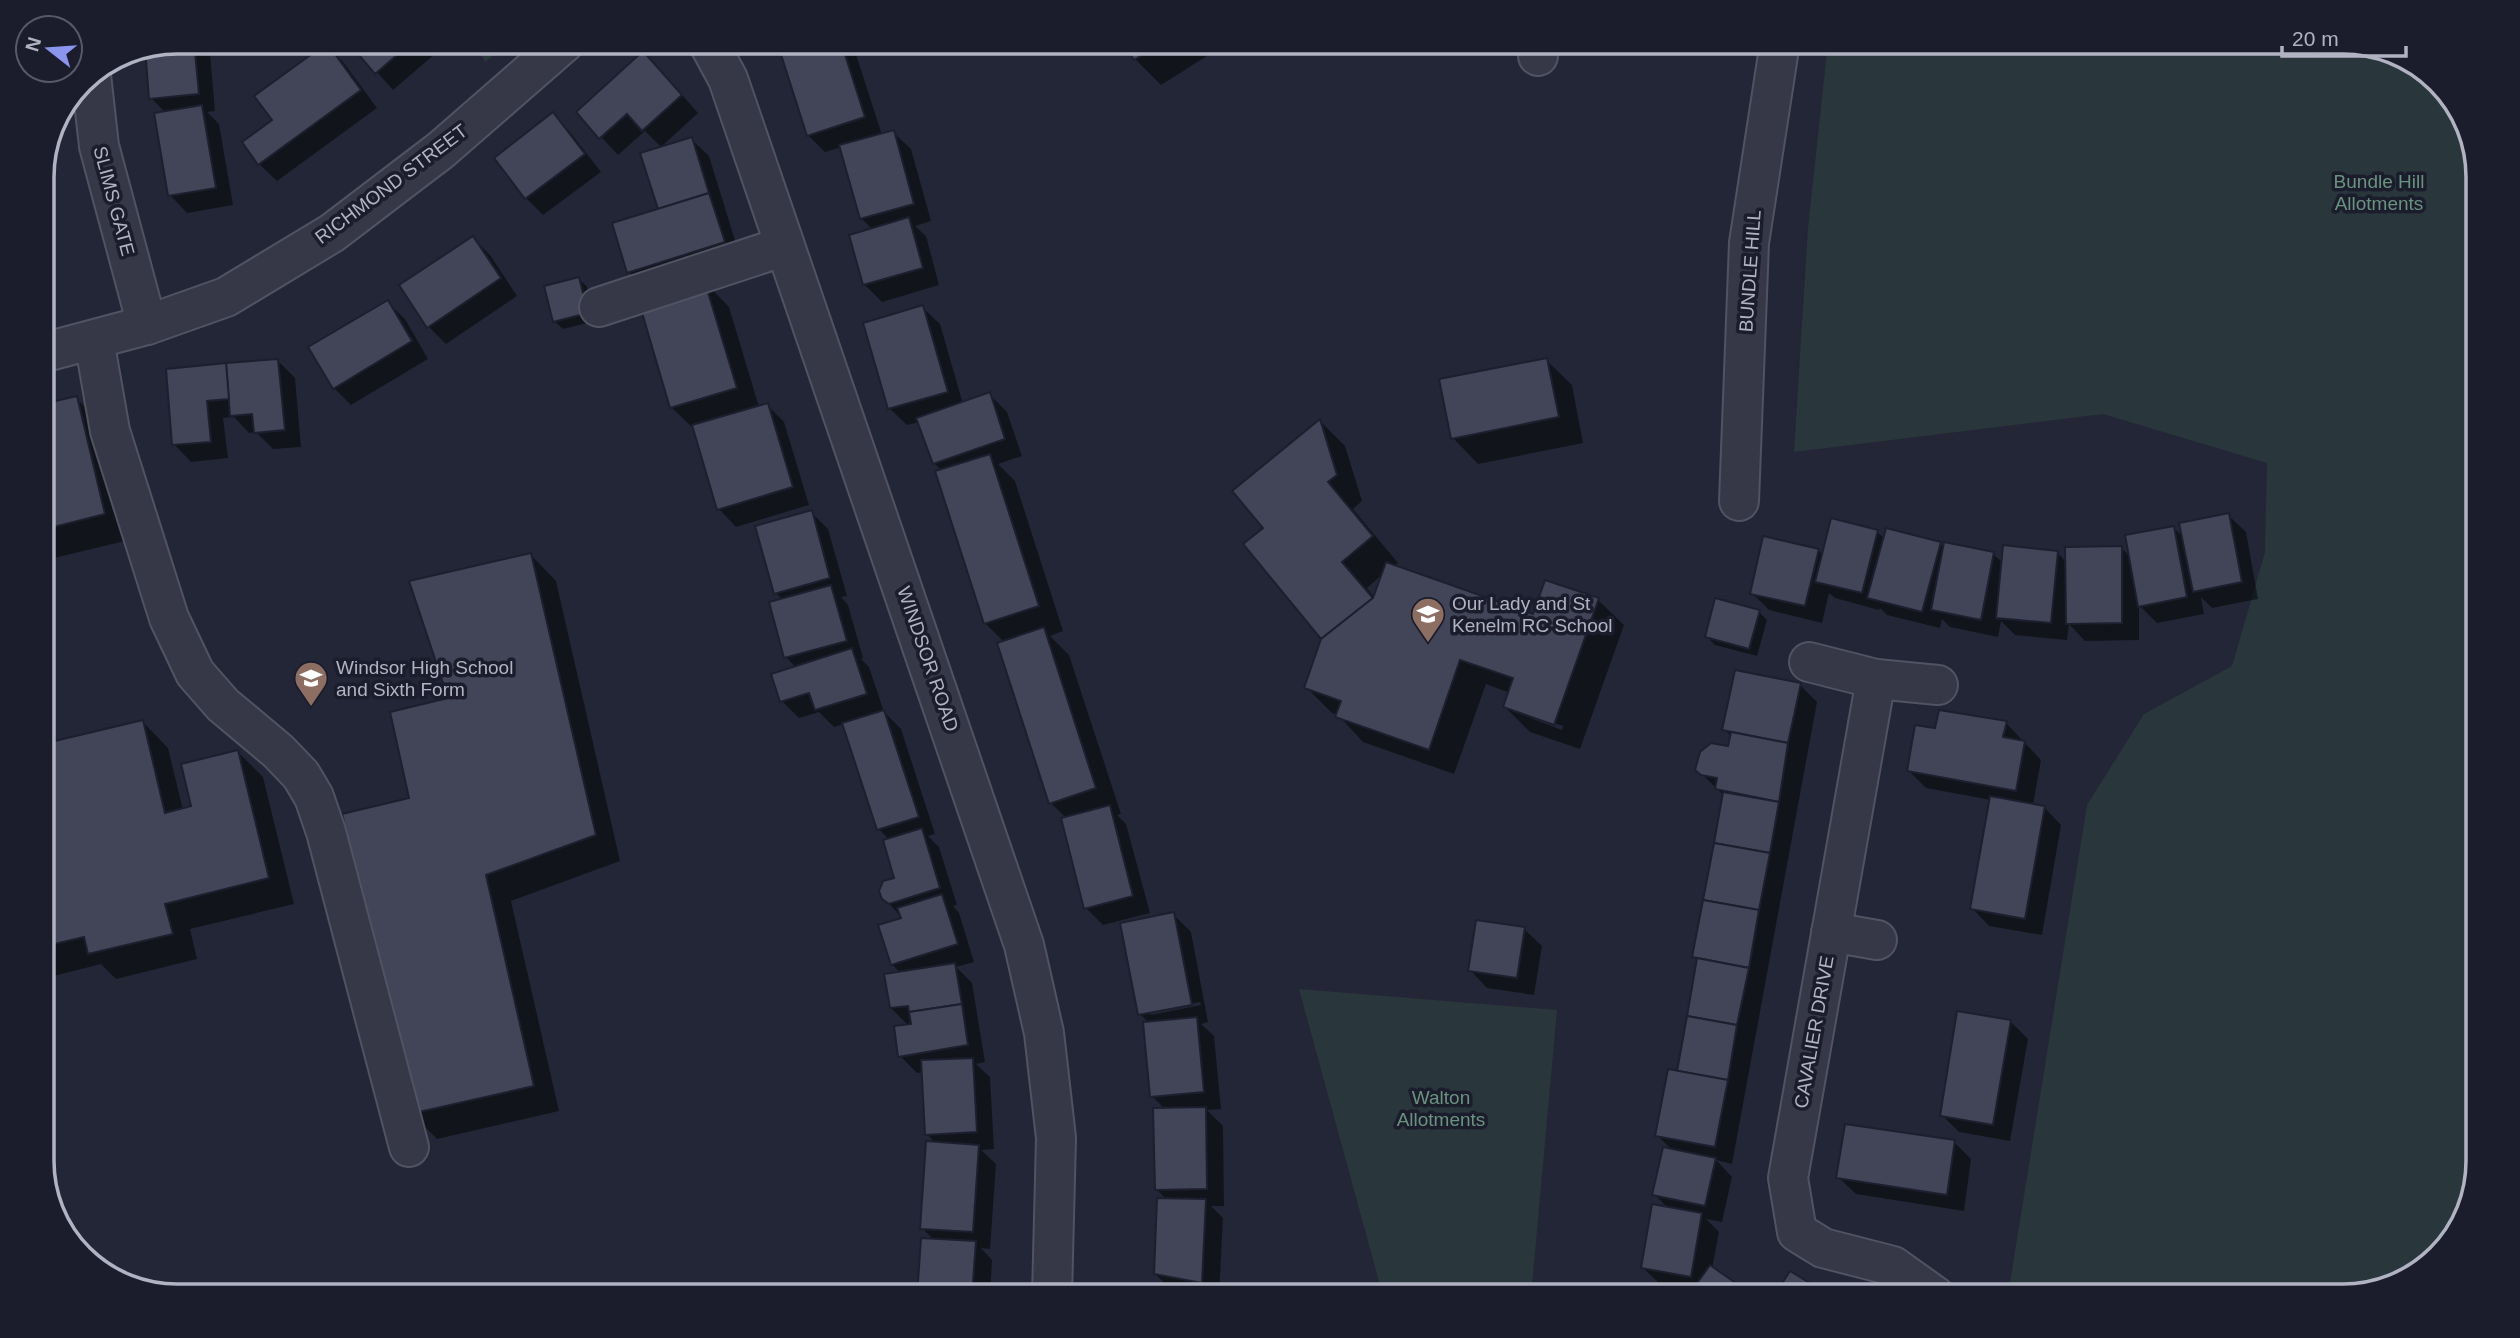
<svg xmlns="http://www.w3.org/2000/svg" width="2520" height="1338" font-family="Arial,sans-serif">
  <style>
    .green { fill: #29363c }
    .shadow { fill: #0007; fill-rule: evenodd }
    .building { fill: #424458; stroke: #1d1f2e; stroke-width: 2 }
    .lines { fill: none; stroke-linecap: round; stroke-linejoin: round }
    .minor-casing { stroke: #515362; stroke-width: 42 }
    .minor { stroke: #363847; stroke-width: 38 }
    .labels { text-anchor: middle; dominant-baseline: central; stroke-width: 7; stroke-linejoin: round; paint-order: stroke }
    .park-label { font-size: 19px; fill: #6a927f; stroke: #1b1d2c }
    .street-label { font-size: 19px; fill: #b1b3c3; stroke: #1b1d2c }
    .poi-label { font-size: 19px; fill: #b1b3c3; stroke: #1b1d2c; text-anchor: start }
    .rim { fill: none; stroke: #b1b3c3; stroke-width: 3.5 }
  </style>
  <rect width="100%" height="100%" fill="#232636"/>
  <!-- green -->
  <g class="green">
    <polygon points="476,42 509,42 485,62"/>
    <polygon points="1828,42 2343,42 2403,56 2455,102 2478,169 2478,1161 2464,1221 2411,1278 2343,1296 2008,1295 2087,805 2144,714 2232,666 2265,552 2267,463 2103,414 1794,452 1808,228"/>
    <polygon points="1299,989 1557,1010 1531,1296 1383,1296"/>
  </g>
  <!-- shadow -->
  <g class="shadow">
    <polygon points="177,42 209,42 215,111 207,112 219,124 233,205 187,213 170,195 166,113 151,98"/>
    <polygon points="350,42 449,42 393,90"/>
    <polygon points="779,42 852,42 882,135 893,132 911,149 931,221 915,226 926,236 939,285 882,302 864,284 873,230 861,218 842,147 825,152 808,135"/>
    <polygon points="1124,42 1198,42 1207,56 1161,85 1135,59"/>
    <polygon points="327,45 344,63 377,108 277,181 259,164 274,121"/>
    <polygon points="660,70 698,113 661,147 645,131 618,155 578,112"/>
    <polygon points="553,115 570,132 601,172 543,215 526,198"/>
    <polygon points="691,139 709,156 741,260 646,289 629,272"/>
    <polygon points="473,238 490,255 517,296 446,344 429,327"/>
    <polygon points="579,279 587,287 595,321 563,329 554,321"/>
    <polygon points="704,281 729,307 759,407 767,405 784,422 809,505 736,527 719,509 696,431 671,407"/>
    <polygon points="387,302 405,319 428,359 351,405 334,388"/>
    <polygon points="922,307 940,324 963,404 989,394 1007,412 1022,456 998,464 1015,481 1063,631 1050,636 1069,655 1121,814 1117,815 1126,824 1150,913 1103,925 1086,908 1067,819 1051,803 1004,642 985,623 942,471 934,463 920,422 907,425 889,408"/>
    <polygon points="1546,360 1572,385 1583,443 1478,464 1453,438"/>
    <polygon points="278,361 295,378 301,447 273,449 256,432 249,433 234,417 223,418 228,458 191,462 174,444 168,371"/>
    <polygon points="76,398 102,424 129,540 42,561 42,406"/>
    <path d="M1320,421L1345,446L1362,501L1353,509L1398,563L1393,567L1534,616L1598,600L1624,625L1580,749L1530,732L1505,707L1510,693L1486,684L1454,774L1363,742L1338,715L1332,713L1306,687L1323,638L1265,528ZM1383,574L1375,598L1367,588ZM1533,716L1563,726L1562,730L1533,719Z"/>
    <polygon points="811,512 828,529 847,596 841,597 848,605 863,658 861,659 869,667 884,712 901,729 935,834 928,836 939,847 957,905 953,906 959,913 974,962 956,967 972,983 985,1062 976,1064 990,1077 994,1149 981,1150 996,1164 990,1249 981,1248 992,1260 990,1296 919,1296 934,1240 922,1228 936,1144 927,1134 923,1072 917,1073 900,1056 909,1026 891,1008 901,974 892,964 903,919 884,898 896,879 889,840 879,829 844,724 834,727 819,712 799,718 782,701 796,668 786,657 783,600 776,593"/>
    <polygon points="2228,515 2246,532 2258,599 2212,608 2201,597 2204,614 2157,623 2139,605 2139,640 2085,641 2069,624 2067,640 2015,635 2001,621 1998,637 1950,627 1942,619 1940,628 1887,615 1880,608 1879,610 1835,598 1829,593 1822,623 1769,610 1752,593 1818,550 1823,556 1877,532 1885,539 1940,544 1945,549 1993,554 2003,563 2057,552 2067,563 2121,548 2131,557 2173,527 2184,538"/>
    <polygon points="531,555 556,581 620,861 511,901 559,1111 437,1139 411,1113 411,800 450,700"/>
    <polygon points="1759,612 1767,620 1757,656 1715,645 1707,637"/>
    <polygon points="1800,685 1817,702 1732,1164 1716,1160 1732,1177 1722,1222 1706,1219 1719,1232 1712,1269 1744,1293 1743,1296 1691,1296 1694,1291 1661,1285 1643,1268 1669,1209 1654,1194 1672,1150 1657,1135 1678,1073 1698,961 1694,957 1724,796 1697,769 1729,748 1732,737 1724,729"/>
    <polygon points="143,722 168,748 183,810 193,808 238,752 263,777 294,904 190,929 197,959 116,979 101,964 42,979 42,746"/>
    <polygon points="2006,723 2041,760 2033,805 2044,807 2061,825 2042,935 1989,926 1972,908 1991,800 1926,788 1909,771 1937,730"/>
    <path d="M1173,914L1191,932L1208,1022L1201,1024L1214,1036L1221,1109L1207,1110L1223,1126L1224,1206H1211L1223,1218L1219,1296H1150L1176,1294L1155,1274L1167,1200L1156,1189L1165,1109L1152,1096L1149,1023L1140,1014ZM1200,1002L1201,1005L1151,1015V1011Z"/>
    <polygon points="1524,929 1542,946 1534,995 1487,988 1470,970"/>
    <polygon points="2010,1021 2028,1039 2010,1141 1959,1132 1942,1115"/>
    <polygon points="1954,1142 1971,1159 1964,1211 1856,1194 1838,1177"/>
  </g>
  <!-- building -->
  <g class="building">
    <polygon points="177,42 194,42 199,94 149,99 145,48"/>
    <polygon points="348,42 412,42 375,74"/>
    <polygon points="777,42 841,42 865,117 807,136"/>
    <polygon points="1122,42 1163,42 1134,60"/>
    <polygon points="327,43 361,90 258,165 242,142 272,120 254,96"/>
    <polygon points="643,51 682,95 642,131 627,114 599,139 576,112"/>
    <polygon points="202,105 216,188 168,196 154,113"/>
    <polygon points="553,112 585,154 525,199 494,158"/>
    <polygon points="894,130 914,204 860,219 839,145"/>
    <polygon points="692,137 709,193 658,209 640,153"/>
    <polygon points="709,193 725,242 627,273 612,223"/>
    <polygon points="909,217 923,268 863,285 849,235"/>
    <polygon points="473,236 501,278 427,328 399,285"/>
    <polygon points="579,277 588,313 553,322 544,286"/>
    <polygon points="704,279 737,388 670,408 638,299"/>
    <polygon points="388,300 412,341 333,389 308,347"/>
    <polygon points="923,305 948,392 888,409 863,323"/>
    <polygon points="1547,358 1559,417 1451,439 1439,379"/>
    <polygon points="278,359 285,430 254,433 252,414 230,416 226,363"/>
    <polygon points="226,363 229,399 207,401 211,442 172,445 166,369"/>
    <polygon points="990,392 1005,439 933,464 916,418"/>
    <polygon points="77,396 105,514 42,530 42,404"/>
    <polygon points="768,403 793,487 717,510 692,425"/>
    <polygon points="1320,419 1337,475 1328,482 1373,536 1342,562 1373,598 1321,639 1243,544 1263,528 1232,491"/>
    <polygon points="990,454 1039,606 984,624 935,471"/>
    <polygon points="812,510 830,578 774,594 755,526"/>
    <polygon points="2229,513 2242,582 2193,592 2179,523"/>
    <polygon points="1831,518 1878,530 1862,593 1815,582"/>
    <polygon points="2174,526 2187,597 2138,607 2125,535"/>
    <polygon points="1886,528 1941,542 1922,612 1867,598"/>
    <polygon points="1763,536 1819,549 1805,606 1750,594"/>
    <polygon points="1944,542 1994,552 1981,620 1931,610"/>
    <polygon points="2003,545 2058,551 2051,623 1996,618"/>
    <polygon points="2122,546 2122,623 2066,624 2065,547"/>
    <polygon points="531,553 596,835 486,875 534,1086 410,1114 342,814 409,798 390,712 448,698 409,581"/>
    <polygon points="1386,562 1533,614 1545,580 1599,598 1554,725 1503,707 1513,678 1460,660 1429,750 1335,717 1341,701 1304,688 1321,639 1373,598"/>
    <polygon points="831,585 847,641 784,658 769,602"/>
    <polygon points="1715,598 1760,610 1749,649 1705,637"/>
    <polygon points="1044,627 1096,788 1049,804 997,643"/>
    <polygon points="852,648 867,694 815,710 809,693 780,702 771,674"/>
    <polygon points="1735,670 1801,683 1788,743 1722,730"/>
    <polygon points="884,710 919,817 877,830 842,723"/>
    <polygon points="1939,710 2007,721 2003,737 2025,741 2016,791 1907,771 1915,725 1935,728"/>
    <polygon points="143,720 165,813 191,806 181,764 238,750 269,878 165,904 173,934 88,954 84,937 42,947 42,744"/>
    <polygon points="1731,732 1788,743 1779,802 1715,789 1717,778 1701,775 1695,770 1700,752 1711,743 1728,746"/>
    <polygon points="1723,792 1779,802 1770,853 1714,843"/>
    <polygon points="1990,796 2045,806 2025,919 1970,909"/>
    <polygon points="1110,805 1133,896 1084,909 1061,818"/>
    <polygon points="922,828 940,888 889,904 882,899 879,891 883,881 894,878 883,840"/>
    <polygon points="1714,843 1770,853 1759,910 1703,900"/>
    <polygon points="942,894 958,944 891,965 878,925 901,918 897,908"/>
    <polygon points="1703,900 1759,910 1749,968 1692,957"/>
    <polygon points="1174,912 1192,1005 1138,1015 1120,923"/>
    <polygon points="1476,920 1525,927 1517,978 1468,971"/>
    <polygon points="1697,958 1749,968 1737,1025 1687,1016"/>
    <polygon points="955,963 962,1004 909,1012 908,1006 890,1008 884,974"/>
    <polygon points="962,1004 968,1045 898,1057 894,1026 911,1024 909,1012"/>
    <polygon points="1957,1011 2011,1020 1993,1125 1940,1116"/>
    <polygon points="1687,1016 1737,1025 1728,1080 1677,1071"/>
    <polygon points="1197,1017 1204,1092 1150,1097 1143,1022"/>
    <polygon points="973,1058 977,1132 925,1135 921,1060"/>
    <polygon points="1668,1069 1728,1080 1715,1147 1655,1136"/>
    <polygon points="1206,1107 1207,1189 1155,1190 1153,1108"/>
    <polygon points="1845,1124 1955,1140 1947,1195 1836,1178"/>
    <polygon points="926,1141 979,1145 973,1232 920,1229"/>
    <polygon points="1663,1147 1716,1158 1705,1206 1652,1195"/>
    <polygon points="1157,1198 1206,1199 1202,1283 1154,1274"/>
    <polygon points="1652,1204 1702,1213 1691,1277 1641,1268"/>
    <polygon points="921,1238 976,1241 972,1296 917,1296"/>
    <polygon points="1710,1265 1737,1284 1729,1296 1688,1296"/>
    <polygon points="1790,1271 1831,1296 1774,1296"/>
    <polygon points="1149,1290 1200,1294 1199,1296 1148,1296"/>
  </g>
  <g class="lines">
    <defs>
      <g id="minor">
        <polyline points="708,42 728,79 1024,945 1044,1033 1056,1138 1052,1296"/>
        <polyline points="1537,42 1538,56"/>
        <polyline points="91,75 99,146 147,325"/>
        <polyline points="599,307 785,246"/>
        <polyline points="94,340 110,431 169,618 195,673 223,705 278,751 301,775 314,797 326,832 409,1147"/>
        <polyline points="42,353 147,325 226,297 332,233 441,150 565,42"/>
        <polyline points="1739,501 1749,243 1780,42"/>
        <polyline points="1809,662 1876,679 1938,685"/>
        <polyline points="1876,679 1788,1178 1797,1232 1823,1248 1893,1266 1935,1296"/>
        <polyline points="1831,932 1877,940"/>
      </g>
    </defs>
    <!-- minor casing -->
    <use href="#minor" class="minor-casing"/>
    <!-- minor -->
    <use href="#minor" class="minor"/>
  </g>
  <!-- icons -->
  <defs>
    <symbol id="school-pin" viewBox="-11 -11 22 30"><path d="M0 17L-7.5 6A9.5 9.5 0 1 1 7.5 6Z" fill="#8d6e63" stroke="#1b1d2c"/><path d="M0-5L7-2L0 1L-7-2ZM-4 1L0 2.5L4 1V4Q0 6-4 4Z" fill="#fff"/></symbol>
  </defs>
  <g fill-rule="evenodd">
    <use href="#school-pin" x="1409" y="595" width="38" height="52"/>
    <use href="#school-pin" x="292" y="659" width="38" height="52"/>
  </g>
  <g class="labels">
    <!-- park labels -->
    <g class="park-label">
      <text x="2379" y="181">Bundle Hill<tspan x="2379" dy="22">Allotments</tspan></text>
      <text x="1441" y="1097">Walton<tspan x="1441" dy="22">Allotments</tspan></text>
    </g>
    <!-- street labels -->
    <g class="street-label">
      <text transform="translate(391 184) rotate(-37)">RICHMOND STREET</text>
      <text transform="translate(114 201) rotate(75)">SLIMS GATE</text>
      <text transform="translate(1750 271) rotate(-86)">BUNDLE HILL</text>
      <text transform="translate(928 659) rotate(71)">WINDSOR ROAD</text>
      <text transform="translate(1814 1032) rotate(-80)">CAVALIER DRIVE</text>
    </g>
    <!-- poi labels -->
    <g class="poi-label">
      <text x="1452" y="603">Our Lady and St<tspan x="1452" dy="22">Kenelm RC School</tspan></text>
      <text x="336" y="667">Windsor High School<tspan x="336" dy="22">and Sixth Form</tspan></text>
    </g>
  </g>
  <!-- crop -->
  <path d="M0 0H2520V1338H0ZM177 54H2343A123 123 0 0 1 2466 177V1161A123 123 0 0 1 2343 1284H177A123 123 0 0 1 54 1161V177A123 123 0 0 1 177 54Z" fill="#1b1d2c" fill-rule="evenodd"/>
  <path class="rim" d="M177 54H2343A123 123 0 0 1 2466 177V1161A123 123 0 0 1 2343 1284H177A123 123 0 0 1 54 1161V177A123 123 0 0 1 177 54Z"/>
  <!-- north arrow -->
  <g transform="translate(49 49) rotate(287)"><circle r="33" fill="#1b1d2c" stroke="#575968" stroke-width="2"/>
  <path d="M0-5L12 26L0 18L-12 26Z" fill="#8b95ee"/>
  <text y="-10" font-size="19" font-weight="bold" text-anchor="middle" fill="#b1b3c3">N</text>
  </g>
  <!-- scale -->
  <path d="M2282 46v10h124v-10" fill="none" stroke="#b1b3c3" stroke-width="3.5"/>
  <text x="2292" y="46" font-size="21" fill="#b1b3c3" stroke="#1b1d2c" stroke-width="5" paint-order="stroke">20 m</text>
</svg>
